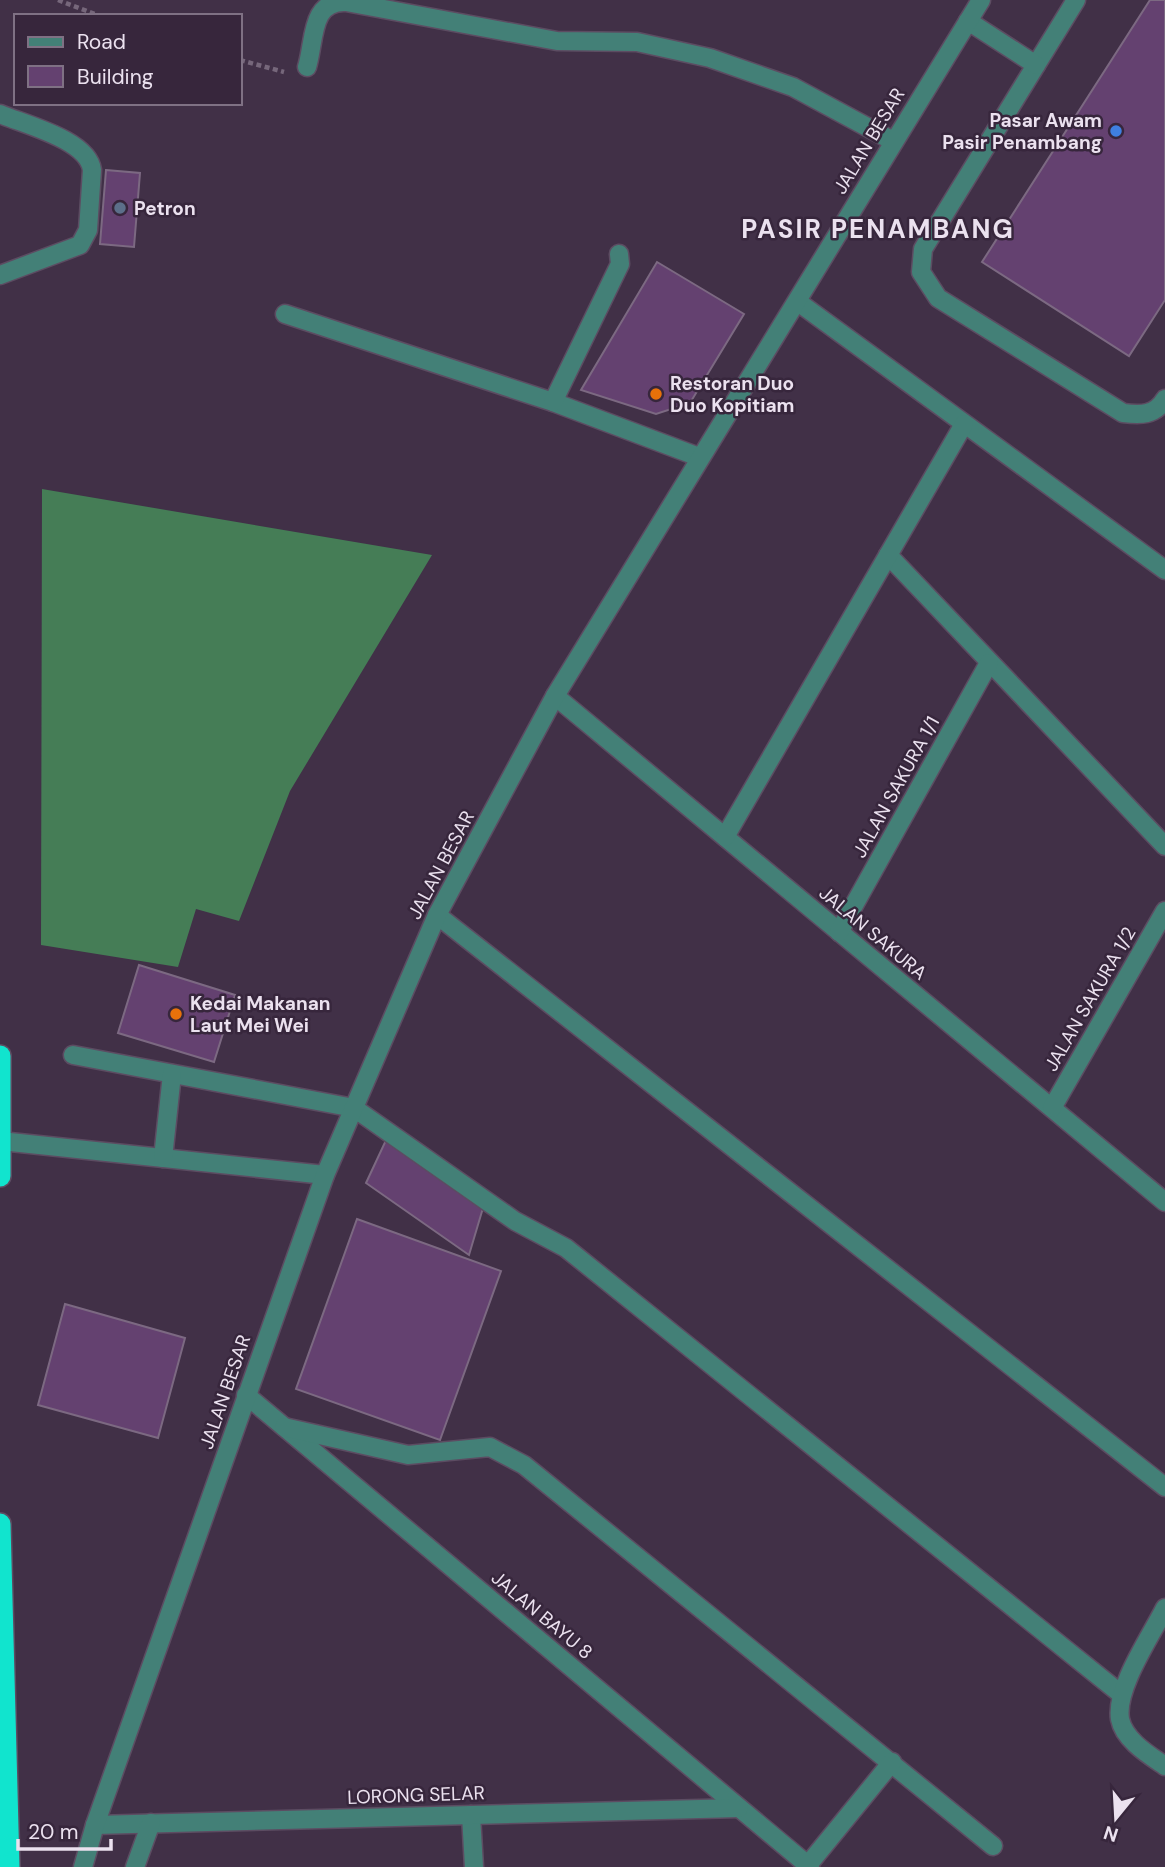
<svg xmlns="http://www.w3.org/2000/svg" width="1165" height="1867" font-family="'DM Sans',sans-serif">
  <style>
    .forest { fill: #457d56 }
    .building { fill: #644170; stroke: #7c6982; stroke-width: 2 }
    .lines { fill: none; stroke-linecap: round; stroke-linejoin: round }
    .minor-casing { stroke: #5c4c62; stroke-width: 21 }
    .highway-casing { stroke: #5c4c62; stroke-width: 24 }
    .path { stroke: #76677b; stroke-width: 4.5; stroke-dasharray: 5 3.5; stroke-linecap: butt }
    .minor { stroke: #438077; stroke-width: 18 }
    .highway { stroke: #11e4ce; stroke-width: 21 }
    .shop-dot { fill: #3f7fe0; stroke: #37263c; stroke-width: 2.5 }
    .service-dot { fill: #5c6f8a; stroke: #37263c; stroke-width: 2.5 }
    .food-dot { fill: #e8710a; stroke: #37263c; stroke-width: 2.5 }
    .labels { text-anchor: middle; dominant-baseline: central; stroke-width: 5; stroke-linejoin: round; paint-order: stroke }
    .poi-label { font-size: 19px; font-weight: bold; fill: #ebe1ef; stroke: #37263c; text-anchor: start }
    .street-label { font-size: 19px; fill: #ebe1ef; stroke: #37263c }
    .district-label { font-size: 26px; font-weight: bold; letter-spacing: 2px; fill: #ebe1ef; stroke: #37263c }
  </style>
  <rect width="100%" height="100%" fill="#413047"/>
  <!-- forest -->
  <polygon class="forest" points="42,489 432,555 290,791 239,921 196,909 178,967 41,945"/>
  <!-- building -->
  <g class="building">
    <polygon points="1150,0 1165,0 1165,300 1129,356 982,262"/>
    <polygon points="106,170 140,173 134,247 100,244"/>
    <polygon points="657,262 744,314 690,403 656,414 581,390"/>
    <polygon points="139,965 235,995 214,1062 118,1033"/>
    <polygon points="387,1138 483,1208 469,1255 366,1183"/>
    <polygon points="357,1219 501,1271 440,1440 296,1389"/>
    <polygon points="65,1304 185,1338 158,1438 38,1405"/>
  </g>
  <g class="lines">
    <defs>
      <g id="minor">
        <path d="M1076,0L923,249L921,272L938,298L1123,413C1140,415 1155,416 1165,399"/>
        <polyline points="968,21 1036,65"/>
        <path d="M307,67C315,41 310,0 346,2L557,41L637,42L710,58L793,87L893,141"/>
        <path d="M0,114C26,125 88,140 92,170L88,230L80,245L0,275"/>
        <polyline points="798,302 1165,570"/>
        <polyline points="285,314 553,402 699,457"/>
        <polyline points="553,402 620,264 619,254"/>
        <polyline points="888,555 1165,846"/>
        <polyline points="555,696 1165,1202"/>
        <polyline points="725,837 964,424"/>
        <polyline points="437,915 1165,1487"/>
        <polyline points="839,932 989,663"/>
        <polyline points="73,1055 354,1108 515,1221 566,1248 1121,1694"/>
        <polyline points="1052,1108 1165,911"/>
        <polyline points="0,1141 325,1175"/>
        <polyline points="163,1158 172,1074"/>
        <polyline points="246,1395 810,1867"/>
        <polyline points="284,1427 408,1455 490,1447 524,1465 993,1846"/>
        <path d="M1165,1608C1151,1636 1115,1688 1120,1719C1124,1740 1149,1755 1165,1766"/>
        <polyline points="471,1815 474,1867"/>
        <polyline points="95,1825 739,1808"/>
        <polyline points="808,1865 892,1762"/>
        <polyline points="83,1867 95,1825 325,1175 437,915 555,696 981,0"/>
        <polyline points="135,1867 151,1823"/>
      </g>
      <g id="highway">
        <polyline points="0,1056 0,1176"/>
        <polyline points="0,1524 9,1867"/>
      </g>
    </defs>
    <!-- minor casing -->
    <use href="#minor" class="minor-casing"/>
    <!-- highway casing -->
    <use href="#highway" class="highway-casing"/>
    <!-- path -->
    <g class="path">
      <polyline points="58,0 100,16"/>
      <polyline points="240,60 284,72"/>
    </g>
    <!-- minor -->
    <use href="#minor" class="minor"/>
    <!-- highway -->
    <use href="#highway" class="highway"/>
  </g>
  <!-- markers -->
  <circle class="shop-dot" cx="1116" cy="131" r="7"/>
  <circle class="service-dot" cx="120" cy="208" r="7"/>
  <g class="food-dot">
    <circle cx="656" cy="394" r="7"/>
    <circle cx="176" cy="1014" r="7"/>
  </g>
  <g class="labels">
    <!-- poi labels -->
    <g class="poi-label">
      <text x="1102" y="120" text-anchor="end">Pasar Awam<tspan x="1102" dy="22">Pasir Penambang</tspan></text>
      <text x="134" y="208">Petron</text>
      <text x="670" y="383">Restoran Duo<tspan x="670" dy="22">Duo Kopitiam</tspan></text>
      <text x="190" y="1003">Kedai Makanan<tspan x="190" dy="22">Laut Mei Wei</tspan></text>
    </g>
    <!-- street labels -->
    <g class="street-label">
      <text transform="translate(869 141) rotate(-59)">JALAN BESAR</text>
      <text transform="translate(896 787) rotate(-61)">JALAN SAKURA 1/1</text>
      <text transform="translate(441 865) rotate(-62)">JALAN BESAR</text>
      <text transform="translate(873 933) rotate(40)">JALAN SAKURA</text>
      <text transform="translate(1090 999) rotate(-60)">JALAN SAKURA 1/2</text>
      <text transform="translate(225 1392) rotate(-71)">JALAN BESAR</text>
      <text transform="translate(542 1615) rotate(40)">JALAN BAYU 8</text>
      <text transform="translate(416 1795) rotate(-2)">LORONG SELAR</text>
    </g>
    <!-- district labels -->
    <g class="district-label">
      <text x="878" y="229">PASIR PENAMBANG</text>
    </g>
  </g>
  <!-- legend -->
  <rect x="14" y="14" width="228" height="91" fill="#37263c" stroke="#7f7184" stroke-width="2"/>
  <rect x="28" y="37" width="35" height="10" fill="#438077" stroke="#7f7184" stroke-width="2"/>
  <text x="77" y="49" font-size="21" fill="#ebe1ef">Road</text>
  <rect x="28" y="66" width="35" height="21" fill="#644170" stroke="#7f7184" stroke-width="2"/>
  <text x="77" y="84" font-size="21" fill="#ebe1ef">Building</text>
  <!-- north arrow -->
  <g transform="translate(1116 1818) rotate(198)" stroke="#37263c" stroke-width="5" paint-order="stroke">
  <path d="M0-5L12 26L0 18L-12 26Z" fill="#ebe1ef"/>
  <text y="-10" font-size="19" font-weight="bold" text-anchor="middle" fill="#ebe1ef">N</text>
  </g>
  <!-- scale -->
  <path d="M18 1839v10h93v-10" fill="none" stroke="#ebe1ef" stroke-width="3.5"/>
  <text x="28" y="1839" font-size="21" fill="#ebe1ef" stroke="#37263c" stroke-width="5" paint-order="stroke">20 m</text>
</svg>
